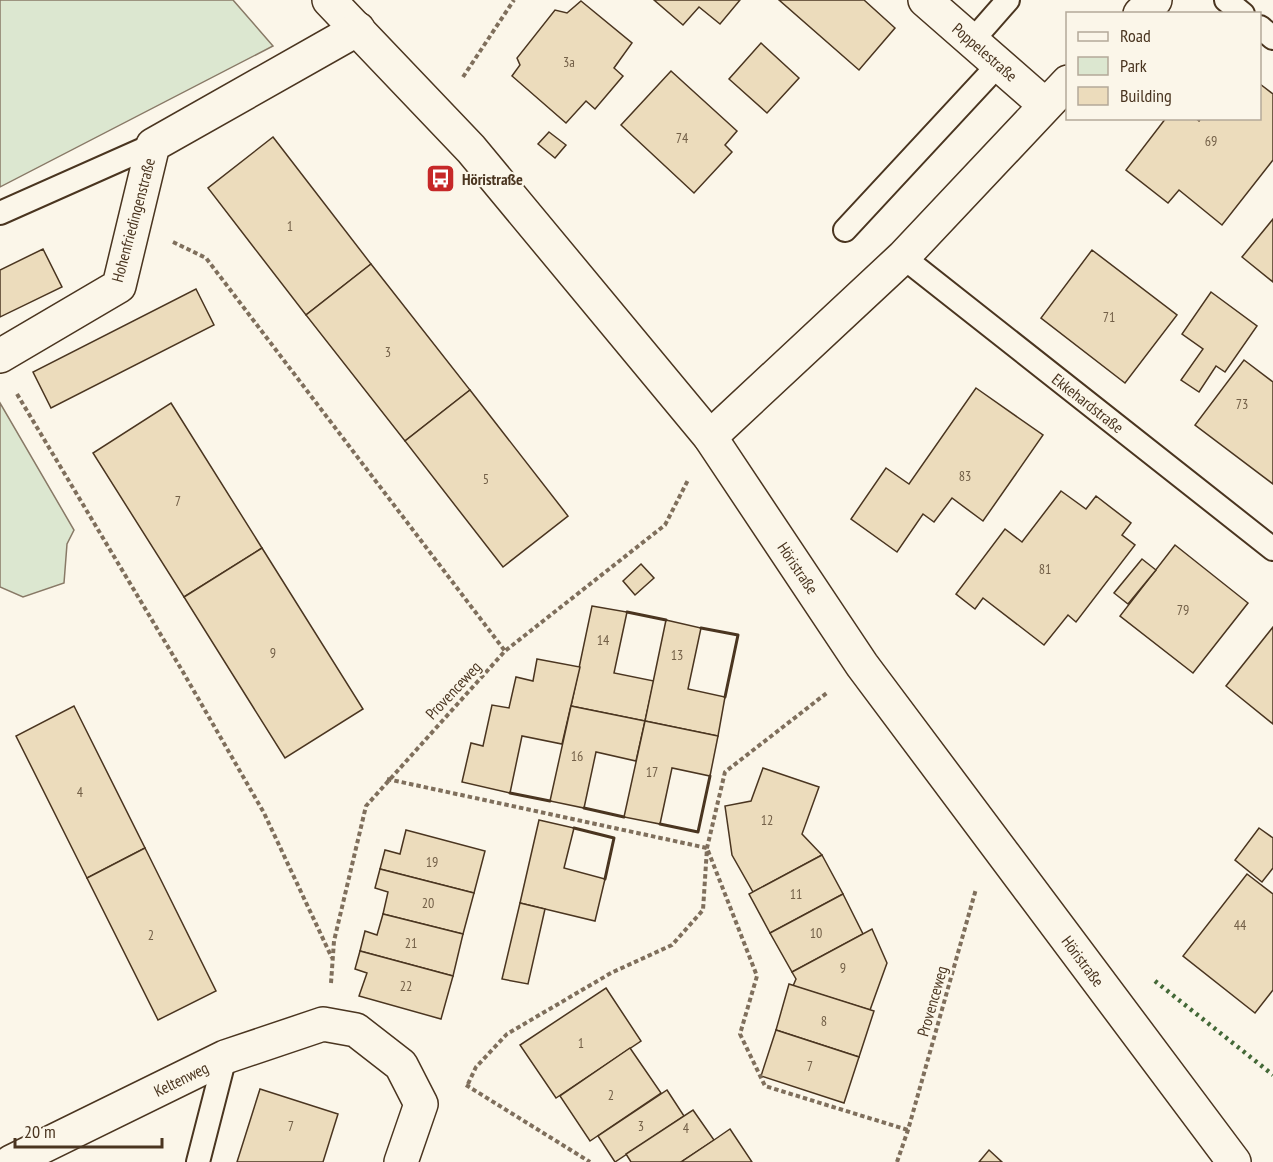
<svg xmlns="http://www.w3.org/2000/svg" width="1273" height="1162" font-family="'PT Sans Narrow',sans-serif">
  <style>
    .green { fill: #dce7d0; stroke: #887966; stroke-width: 1.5 }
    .building { fill: #ecdcbc; stroke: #4a3520; stroke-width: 1.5 }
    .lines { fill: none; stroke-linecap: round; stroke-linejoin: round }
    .lane-casing { stroke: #4a3520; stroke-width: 26 }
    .street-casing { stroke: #4a3520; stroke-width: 36 }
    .path { stroke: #7f6f5c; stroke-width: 4; stroke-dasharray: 4.5 3; stroke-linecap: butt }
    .lane { stroke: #fbf6e9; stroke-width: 22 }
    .street { stroke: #fbf6e9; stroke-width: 33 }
    .hedge { stroke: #436837; stroke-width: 4.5; stroke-dasharray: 3 4.5; stroke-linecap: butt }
    .wall { stroke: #4a3520; stroke-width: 3 }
    .labels { text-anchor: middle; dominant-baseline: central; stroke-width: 4.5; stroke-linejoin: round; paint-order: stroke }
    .number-label { font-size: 14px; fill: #725f47 }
    .street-label { font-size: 16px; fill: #4a3520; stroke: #fbf6e9 }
    .poi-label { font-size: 16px; font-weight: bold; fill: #4a3520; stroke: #fbf6e9; text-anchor: start }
  </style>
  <rect width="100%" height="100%" fill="#fbf6e9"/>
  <!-- green -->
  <g class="green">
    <polygon points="0,0 233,0 273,46 0,187"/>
    <polygon points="0,403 74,530 67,544 64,583 23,597 0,587"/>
  </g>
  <!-- building -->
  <g class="building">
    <polygon points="654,0 740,0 720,24 699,7 683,25"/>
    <polygon points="779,0 864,0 895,28 859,70"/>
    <polygon points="581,1 632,43 614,68 623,76 595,109 586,101 566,123 512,76 520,65 517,58 555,10 567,13"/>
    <polygon points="761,43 799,78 767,113 729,79"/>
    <polygon points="671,71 737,131 725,145 732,152 694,193 621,125"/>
    <polygon points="1260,84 1273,94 1273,160 1222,225 1179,190 1168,203 1126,170 1166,118 1195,118 1199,121 1201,118 1260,118"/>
    <polygon points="549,132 566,145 555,158 538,144"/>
    <polygon points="273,137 371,264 306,315 208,188"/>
    <polygon points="1273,219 1273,282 1242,257"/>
    <polygon points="43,249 62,287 0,317 0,270"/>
    <polygon points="1092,250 1177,315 1125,383 1041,318"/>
    <polygon points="371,264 470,390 405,441 306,315"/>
    <polygon points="196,289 214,325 51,408 33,372"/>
    <polygon points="1211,292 1257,326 1225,372 1216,366 1199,392 1181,380 1203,349 1182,334"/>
    <polygon points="1244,360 1273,382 1273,484 1195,425"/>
    <polygon points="976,388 1043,435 983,521 952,498 934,522 923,514 897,552 851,519 886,468 909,484"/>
    <polygon points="470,390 568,516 503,567 405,441"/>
    <polygon points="171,403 262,548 184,597 93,453"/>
    <polygon points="1061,491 1086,509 1096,496 1131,523 1122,535 1135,545 1076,622 1068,615 1044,645 983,598 975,609 956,594 1005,529 1022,542"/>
    <polygon points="1175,545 1248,603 1193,673 1120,616"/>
    <polygon points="262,548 363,709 285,758 184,597"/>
    <polygon points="1142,559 1156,570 1128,604 1114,593"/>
    <polygon points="641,564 654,578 635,595 623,581"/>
    <polygon points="592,606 627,612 614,673 654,681 645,721 571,706"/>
    <polygon points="666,620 701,628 688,689 725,697 718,736 645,721"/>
    <polygon points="1273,627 1273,724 1226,686"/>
    <polygon points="537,659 580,667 562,744 522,736 510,793 462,782 471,743 483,746 492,705 509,708 516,677 533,681"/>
    <polygon points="74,706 145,848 87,878 16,736"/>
    <polygon points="571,706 645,721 636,761 596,752 584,808 550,801"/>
    <polygon points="645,721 718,736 710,776 672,768 660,824 624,817"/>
    <polygon points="763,768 819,787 802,834 822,855 753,892 732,855 725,806 751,801"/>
    <polygon points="539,820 574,828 564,868 605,879 595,921 520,903"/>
    <polygon points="1259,828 1273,838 1273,868 1262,882 1235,860"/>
    <polygon points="406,830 485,851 474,893 380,869 385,850 400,854"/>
    <polygon points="145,848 216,991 158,1020 87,878"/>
    <polygon points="822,855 843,894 770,933 749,894"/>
    <polygon points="380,869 474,893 463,934 383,914 388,892 375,888"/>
    <polygon points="1247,874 1273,894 1273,990 1255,1013 1183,956"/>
    <polygon points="843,894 863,934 792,972 770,933"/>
    <polygon points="520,903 545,909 528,984 502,979"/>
    <polygon points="383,914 463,934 453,976 360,951 365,931 377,935"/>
    <polygon points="872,929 887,963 870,1010 793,986 796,979 792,972"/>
    <polygon points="360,951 453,976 441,1019 359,996 367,973 355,969"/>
    <polygon points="789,984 874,1011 859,1057 776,1030"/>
    <polygon points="606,988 641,1041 556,1098 520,1045"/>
    <polygon points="776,1030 859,1057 844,1103 761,1076"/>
    <polygon points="630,1048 661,1093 590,1141 560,1096"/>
    <polygon points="260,1089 338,1114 323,1162 237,1162"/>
    <polygon points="667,1090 684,1116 615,1162 598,1136"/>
    <polygon points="693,1110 714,1140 681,1162 631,1162 626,1154"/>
    <polygon points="730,1129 752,1162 681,1162 714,1140"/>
    <polygon points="989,1150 1002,1162 979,1162"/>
  </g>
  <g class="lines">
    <defs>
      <g id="lane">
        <polyline points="1226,0 1243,14"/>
        <polyline points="1260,27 1273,38"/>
        <polyline points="972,41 1008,0"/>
        <polyline points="0,213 153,145"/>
        <polyline points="845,230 999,64"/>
        <polyline points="903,257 1273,549"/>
        <polyline points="198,1162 225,1057"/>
      </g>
      <g id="street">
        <polyline points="329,0 471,149 710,437 862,665 1234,1162"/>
        <polyline points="925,0 1044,104"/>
        <polyline points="1140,14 1155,0"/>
        <polyline points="0,356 119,286 153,145 358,29"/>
        <polyline points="710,437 903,257 1068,82"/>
        <polyline points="11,1162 225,1057 323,1024 356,1030 401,1065 421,1104 401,1162"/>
      </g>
    </defs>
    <!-- lane casing -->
    <use href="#lane" class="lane-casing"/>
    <!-- street casing -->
    <use href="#street" class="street-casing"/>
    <!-- path -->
    <g class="path">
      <polyline points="463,77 514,0"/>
      <polyline points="173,242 206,258 505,651"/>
      <polyline points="17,394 183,672 264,813 332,958"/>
      <polyline points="387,779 707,848 757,976 740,1034 765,1086 908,1130"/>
      <polyline points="331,983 334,941 366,806 505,651 665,525 688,480"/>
      <polyline points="468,1084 476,1067 507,1034 611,973 672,945 703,910 707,848 725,772 828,692"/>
      <polyline points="466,1085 590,1162"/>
      <polyline points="897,1162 908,1130 976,889"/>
    </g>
    <!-- lane -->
    <use href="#lane" class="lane"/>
    <!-- street -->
    <use href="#street" class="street"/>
    <!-- hedge -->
    <polyline class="hedge" points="1155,981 1273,1075"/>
    <!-- wall -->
    <g class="wall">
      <polyline points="627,612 666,620"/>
      <polyline points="701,628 738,635 725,697"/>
      <polyline points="510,793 550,801"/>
      <polyline points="584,808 624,817"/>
      <polyline points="660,824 698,832 710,776"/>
      <polyline points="574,828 614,838 605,879"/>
    </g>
  </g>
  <!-- icons -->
  <defs>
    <symbol id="bus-square" viewBox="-11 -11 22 22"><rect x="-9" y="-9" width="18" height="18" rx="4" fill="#c62828" stroke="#fbf6e9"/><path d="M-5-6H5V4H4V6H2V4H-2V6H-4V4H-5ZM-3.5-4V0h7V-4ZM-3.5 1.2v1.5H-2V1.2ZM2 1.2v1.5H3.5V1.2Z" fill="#fff"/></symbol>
  </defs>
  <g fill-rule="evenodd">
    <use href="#bus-square" x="424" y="162" width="33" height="33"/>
  </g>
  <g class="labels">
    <!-- number labels -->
    <g class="number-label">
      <text x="569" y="62">3a</text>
      <text x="682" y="138">74</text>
      <text x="1211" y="141">69</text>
      <text x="290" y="226">1</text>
      <text x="1109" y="317">71</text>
      <text x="388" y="352">3</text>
      <text x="1242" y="404">73</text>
      <text x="965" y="476">83</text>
      <text x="486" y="479">5</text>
      <text x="178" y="501">7</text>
      <text x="1045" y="569">81</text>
      <text x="1183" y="610">79</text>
      <text x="603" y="640">14</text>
      <text x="273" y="653">9</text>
      <text x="677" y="655">13</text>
      <text x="577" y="756">16</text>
      <text x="652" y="772">17</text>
      <text x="80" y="792">4</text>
      <text x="767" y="820">12</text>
      <text x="432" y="862">19</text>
      <text x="796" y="894">11</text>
      <text x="428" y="903">20</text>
      <text x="1240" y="925">44</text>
      <text x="816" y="933">10</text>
      <text x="151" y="935">2</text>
      <text x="411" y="943">21</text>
      <text x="843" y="968">9</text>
      <text x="406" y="986">22</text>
      <text x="824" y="1021">8</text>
      <text x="581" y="1043">1</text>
      <text x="810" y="1066">7</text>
      <text x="611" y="1095">2</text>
      <text x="291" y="1126">7</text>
      <text x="641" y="1126">3</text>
      <text x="686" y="1128">4</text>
    </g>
    <!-- street labels -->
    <g class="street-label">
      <text transform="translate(985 52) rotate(41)">Poppelestraße</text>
      <text transform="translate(133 220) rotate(-75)">Hohenfriedingenstraße</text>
      <text transform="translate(1088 403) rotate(38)">Ekkehardstraße</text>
      <text transform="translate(798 568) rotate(56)">Höristraße</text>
      <text transform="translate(453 690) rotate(-47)">Provenceweg</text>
      <text transform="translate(1083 961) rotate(53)">Höristraße</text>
      <text transform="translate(932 1001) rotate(-74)">Provenceweg</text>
      <text transform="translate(181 1079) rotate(-26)">Keltenweg</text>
    </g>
    <!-- poi labels -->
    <g class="poi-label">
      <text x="462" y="179">Höristraße</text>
    </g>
  </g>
  <!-- legend -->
  <rect x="1066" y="12" width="195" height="108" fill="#fbf6e9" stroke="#b4a999" stroke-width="1.5"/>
  <rect x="1078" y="32" width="30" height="9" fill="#fbf6e9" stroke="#b4a999" stroke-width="1.5"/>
  <text x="1120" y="42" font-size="18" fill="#4a3520">Road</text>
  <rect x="1078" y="57" width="30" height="18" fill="#dce7d0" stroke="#b4a999" stroke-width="1.5"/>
  <text x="1120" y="72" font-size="18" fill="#4a3520">Park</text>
  <rect x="1078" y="87" width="30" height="18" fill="#ecdcbc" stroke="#b4a999" stroke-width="1.5"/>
  <text x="1120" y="102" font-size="18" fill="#4a3520">Building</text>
  <!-- scale -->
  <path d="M15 1138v9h147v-9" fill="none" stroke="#4a3520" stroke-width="3"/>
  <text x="24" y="1138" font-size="18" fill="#4a3520" stroke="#fbf6e9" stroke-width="4.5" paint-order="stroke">20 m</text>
</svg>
